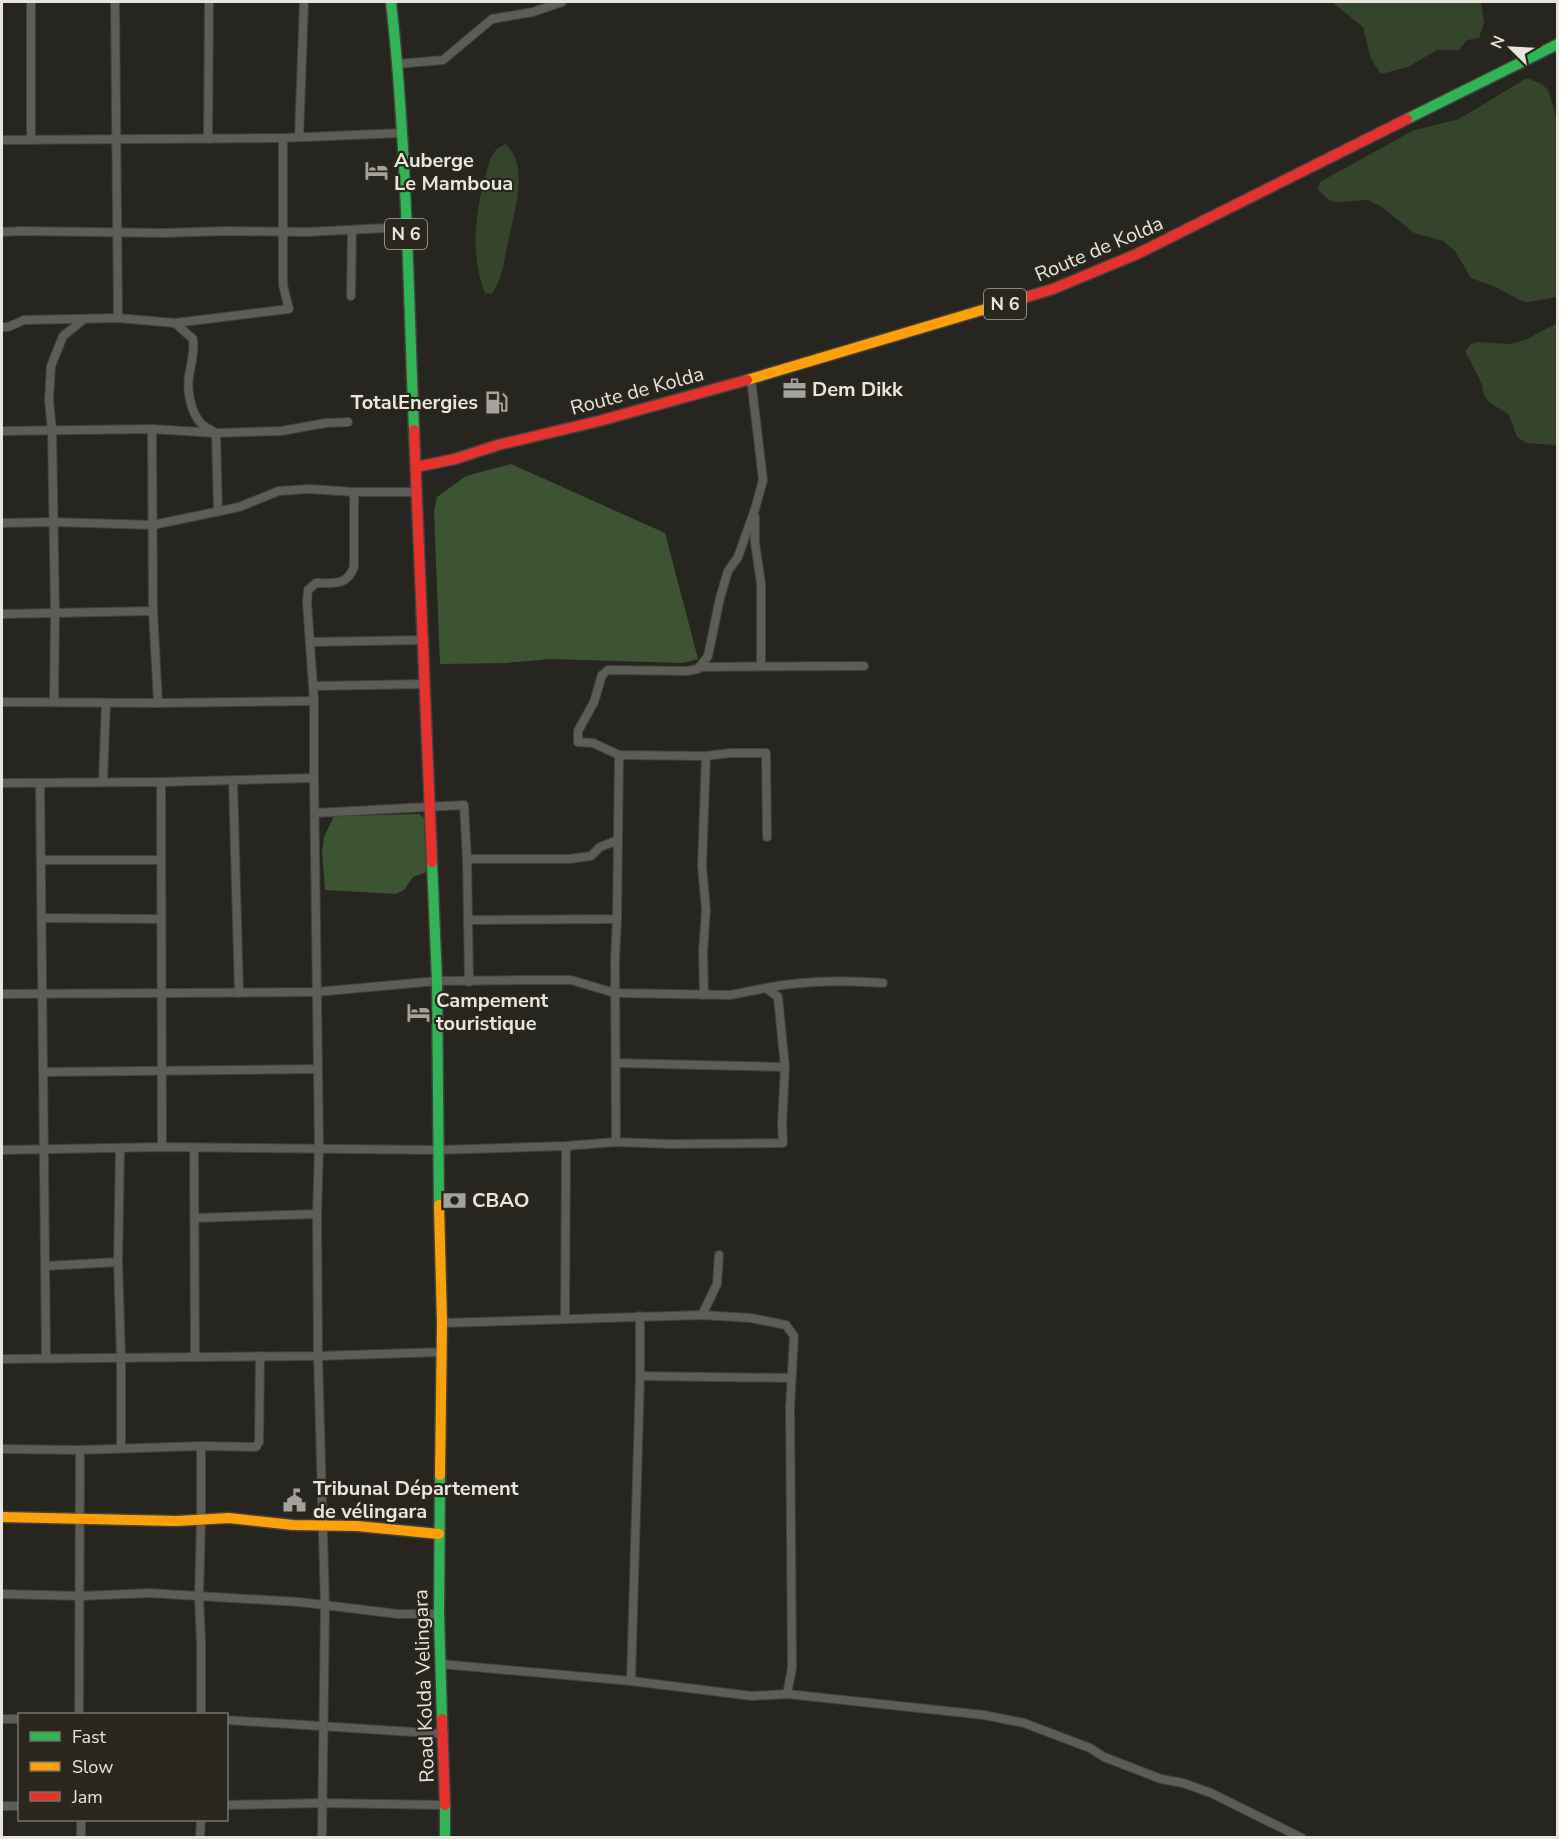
<svg xmlns="http://www.w3.org/2000/svg" width="1559" height="1839" font-family="'Nunito Sans',sans-serif">
  <style>
    .green { fill: #34452b }
    .forest { fill: #3d5433 }
    .lines { fill: none; stroke-linecap: round; stroke-linejoin: round }
    .street-casing { stroke: #42413c; stroke-width: 10 }
    .fast-casing { stroke: #42413c; stroke-width: 13 }
    .slow-casing { stroke: #42413c; stroke-width: 13 }
    .jam-casing { stroke: #42413c; stroke-width: 13 }
    .street { stroke: #5d5c57; stroke-width: 8 }
    .fast { stroke: #30b455; stroke-width: 10 }
    .slow { stroke: #ff9f0a; stroke-width: 10 }
    .jam { stroke: #e5322d; stroke-width: 10 }
    .labels { text-anchor: middle; dominant-baseline: central; stroke-width: 4.5; stroke-linejoin: round; paint-order: stroke }
    .shield { fill: #2a271c; stroke: #aeaca4; stroke-width: 1.5 }
    .shield-label { font-size: 18px; font-weight: bold; fill: #e7e5de }
    .poi-label { font-size: 20px; font-weight: bold; fill: #e7e5de; stroke: #2a271c; text-anchor: start }
    .street-label { font-size: 20px; fill: #e7e5de; stroke: #2a271c }
  </style>
  <rect width="100%" height="100%" fill="#262520"/>
  <!-- green -->
  <g class="green">
    <polygon points="1332,2 1481,2 1484,23 1479,38 1467,40 1459,50 1437,50 1408,67 1381,74 1371,59 1363,27"/>
    <polygon points="1527,78 1542,84 1548,90 1557,119 1557,297 1527,302 1520,300 1493,286 1471,278 1455,251 1443,241 1414,233 1382,207 1368,200 1336,202 1329,200 1318,190 1320,182 1412,131 1459,119"/>
    <path d="M505,144C530,163 514,213 509,237C505,257 503,277 492,294L485,293C470,256 475,212 486,174C488,166 491,154 497,149C499,147 503,146 505,144Z"/>
    <polygon points="1557,323 1557,445 1527,443 1517,437 1509,415 1489,402 1484,396 1482,384 1465,351 1471,344 1478,342 1510,344 1525,340"/>
  </g>
  <!-- forest -->
  <g class="forest">
    <polygon points="511,464 665,533 698,659 683,663 550,659 506,663 440,664 434,511 437,497 466,476"/>
    <polygon points="419,814 425,819 427,872 413,877 404,890 396,894 325,890 322,852 324,837 334,816"/>
  </g>
  <g class="lines">
    <defs>
      <g id="street">
        <polyline points="115,2 118,318"/>
        <polyline points="397,64 443,60 492,19 533,12 562,2"/>
        <polyline points="299,137 304,2"/>
        <polyline points="208,139 209,2"/>
        <polyline points="2,140 283,138 402,133"/>
        <polyline points="31,140 31,2"/>
        <polyline points="2,232 21,231 163,233 225,231 306,232 406,227"/>
        <polyline points="351,296 352,230"/>
        <path d="M175,323L193,339C195,352 191,363 189,376C187,390 190,409 199,421C202,426 210,429 214,432"/>
        <polyline points="2,327 8,327 24,320 118,318 175,323 289,309 283,285 283,138"/>
        <polyline points="751,379 763,480 755,509 738,557 728,571 720,598 708,656 698,669 687,671 608,670 602,675 594,702 578,731 578,742 593,743 619,755 706,756 730,753 766,753 767,837"/>
        <polyline points="152,429 153,611 158,703"/>
        <polyline points="2,431 152,429 216,433 281,431 326,423 348,422"/>
        <polyline points="216,433 218,511"/>
        <polyline points="755,517 755,543 761,583 761,666"/>
        <polyline points="2,523 53,522 153,525 239,507 279,491 310,489 354,492 418,492"/>
        <polyline points="2,614 153,611"/>
        <polyline points="311,642 424,640"/>
        <polyline points="700,667 864,666"/>
        <polyline points="314,686 425,684"/>
        <polyline points="2,702 158,703 314,701"/>
        <polyline points="54,702 55,613 52,431 49,400 51,366 63,336 83,320"/>
        <polyline points="103,781 106,703"/>
        <polyline points="233,781 239,993"/>
        <polyline points="161,782 162,1147"/>
        <polyline points="2,783 161,782 314,778"/>
        <polyline points="40,783 46,1357"/>
        <polyline points="315,813 464,805 467,859 468,920 617,919 619,755"/>
        <polyline points="467,859 570,859 591,856 600,847 618,840"/>
        <polyline points="41,860 160,860"/>
        <polyline points="42,918 160,919"/>
        <polyline points="468,920 469,982"/>
        <path d="M766,988C806,980 843,980 883,983"/>
        <polyline points="2,994 316,992 437,981 521,980 571,980 615,993 730,995 766,988 778,997 785,1067 617,1063"/>
        <polyline points="704,995 703,952 706,910 702,866 706,756"/>
        <polyline points="44,1072 317,1069"/>
        <polyline points="616,1142 615,959 617,919"/>
        <polyline points="120,1148 118,1262 121,1357 121,1448"/>
        <polyline points="194,1148 195,1356"/>
        <polyline points="2,1150 162,1147 437,1150 566,1146 616,1142 670,1144 783,1143 782,1124 785,1067"/>
        <polyline points="195,1218 317,1214"/>
        <polyline points="45,1266 118,1262"/>
        <polyline points="702,1315 717,1284 719,1255"/>
        <polyline points="565,1319 566,1146"/>
        <polyline points="442,1323 702,1315 751,1318 786,1325 794,1336 790,1407 792,1668 787,1694"/>
        <polyline points="2,1359 318,1356 442,1352"/>
        <polyline points="640,1376 791,1378"/>
        <polyline points="201,1446 201,1519 199,1597 201,1642 201,1714"/>
        <polyline points="2,1449 80,1450 201,1446 256,1447 259,1442 260,1356"/>
        <polyline points="2,1594 81,1596 149,1593 299,1602 398,1614 439,1614"/>
        <polyline points="441,1664 631,1681 752,1696 787,1694 984,1715 1024,1723 1090,1748 1104,1757 1161,1779 1183,1783 1211,1793 1302,1838"/>
        <polyline points="631,1681 640,1376 640,1316"/>
        <polyline points="79,1714 80,1450"/>
        <polyline points="2,1719 20,1719"/>
        <polyline points="226,1720 444,1734"/>
        <polyline points="226,1805 322,1803 445,1805"/>
        <polyline points="2,1806 20,1806"/>
        <polyline points="81,1838 81,1820"/>
        <polyline points="200,1838 201,1820"/>
        <path d="M322,1838L325,1606L318,1356L317,1214L319,1148L314,778V701L307,602L308,590L316,583C334,583 347,586 354,567V492"/>
      </g>
      <g id="fast">
        <path d="M391,2C407,144 408,287 414,430"/>
        <polyline points="1407,119 1558,44"/>
        <polyline points="432,862 437,981 439,1205"/>
        <polyline points="440,1475 439,1614 442,1719"/>
        <polyline points="445,1805 445,1838"/>
      </g>
      <g id="slow">
        <polyline points="747,380 989,308"/>
        <polyline points="439,1205 442,1323 440,1475"/>
        <polyline points="2,1517 176,1521 229,1518 293,1525 357,1526 439,1534"/>
      </g>
      <g id="jam">
        <polyline points="989,308 1053,289 1137,254 1407,119"/>
        <polyline points="414,430 432,862"/>
        <polyline points="416,467 455,459 498,445 599,421 747,380"/>
        <polyline points="442,1719 445,1805"/>
      </g>
    </defs>
    <!-- street casing -->
    <use href="#street" class="street-casing"/>
    <!-- fast casing -->
    <use href="#fast" class="fast-casing"/>
    <!-- slow casing -->
    <use href="#slow" class="slow-casing"/>
    <!-- jam casing -->
    <use href="#jam" class="jam-casing"/>
    <!-- street -->
    <use href="#street" class="street"/>
    <!-- fast -->
    <use href="#fast" class="fast"/>
    <!-- slow -->
    <use href="#slow" class="slow"/>
    <!-- jam -->
    <use href="#jam" class="jam"/>
  </g>
  <!-- icons -->
  <defs>
    <symbol id="hotel-bare" viewBox="-9 -9 18 18"><path d="M-6-4.5h1.5V1H6V5H4.5V3h-9V5H-6ZM-4 0a1.8 1.8 0 1 1 3.6 0ZM.5 0V-2.5h3Q6-2.5 6 0Z" fill="#a3a29c" stroke="#2a271c" stroke-width="2.5" paint-order="stroke"/></symbol>
    <symbol id="office-bare" viewBox="-9 -9 18 18"><path d="M-6-3h4V-5.5h4V-3h4V5H-6ZM-1-4.5V-3h2v-1.5ZM-6 0V1H6V0Z" fill="#a3a29c" stroke="#2a271c" stroke-width="2.5" paint-order="stroke"/></symbol>
    <symbol id="fuel-bare" viewBox="-9 -9 18 18"><path d="M-5.5-6h7V0h2V4h1.3V-2.5L3-4.5l.8-.8L6-3V5H2.5V1h-1V6h-7ZM-4.2-4.7v3.2H.2V-4.7Z" fill="#a3a29c" stroke="#2a271c" stroke-width="2.5" paint-order="stroke"/></symbol>
    <symbol id="bank-bare" viewBox="-9 -9 18 18"><path d="M-6-4H6V4H-6ZM0-2.3a2.3 2.3 0 1 0 0 4.6a2.3 2.3 0 1 0 0-4.6Z" fill="#a3a29c" stroke="#2a271c" stroke-width="2.5" paint-order="stroke"/></symbol>
    <symbol id="civic-bare" viewBox="-9 -9 18 18"><path d="M-.6-6.5H3V-4.5H.6V-3L4-1V1h2V6H-6V1h2V-1L-.6-3ZM-1.2 2.5V6h2.4V2.5Z" fill="#a3a29c" stroke="#2a271c" stroke-width="2.5" paint-order="stroke"/></symbol>
  </defs>
  <g fill-rule="evenodd">
    <use href="#hotel-bare" x="360" y="154" width="33" height="33"/>
    <use href="#office-bare" x="778" y="372" width="33" height="33"/>
    <use href="#fuel-bare" x="480" y="386" width="33" height="33"/>
    <use href="#hotel-bare" x="402" y="996" width="33" height="33"/>
    <use href="#bank-bare" x="438" y="1184" width="33" height="33"/>
    <use href="#civic-bare" x="278" y="1484" width="33" height="33"/>
  </g>
  <g class="labels">
    <!-- shield labels -->
    <g class="shield">
      <rect x="385" y="219" width="42" height="30" rx="4.5"/>
      <rect x="984" y="289" width="42" height="30" rx="4.5"/>
    </g>
    <g class="shield-label">
      <text x="406" y="234">N 6</text>
      <text x="1005" y="304">N 6</text>
    </g>
    <!-- poi labels -->
    <g class="poi-label">
      <text x="394" y="160">Auberge<tspan x="394" dy="23">Le Mamboua</tspan></text>
      <text x="812" y="389">Dem Dikk</text>
      <text x="478" y="402" text-anchor="end">TotalEnergies</text>
      <text x="436" y="1000">Campement<tspan x="436" dy="23">touristique</tspan></text>
      <text x="472" y="1200">CBAO</text>
      <text x="313" y="1488">Tribunal Département<tspan x="313" dy="23">de vélingara</tspan></text>
    </g>
    <!-- street labels -->
    <g class="street-label">
      <text transform="translate(1099 249) rotate(-23)">Route de Kolda</text>
      <text transform="translate(637 391) rotate(-15)">Route de Kolda</text>
      <text transform="translate(424 1686) rotate(-92)">Road Kolda Velingara</text>
    </g>
  </g>
  <!-- border -->
  <rect width="1559" height="1839" fill="none" stroke="#e7e5de" stroke-width="6"/>
  <!-- legend -->
  <rect x="18" y="1713" width="210" height="108" fill="#2a271c" stroke="#76736a" stroke-width="1.5"/>
  <rect x="30" y="1732" width="30" height="9" fill="#30b455" stroke="#76736a" stroke-width="1.5"/>
  <text x="72" y="1743" font-size="18" fill="#e7e5de">Fast</text>
  <rect x="30" y="1762" width="30" height="9" fill="#ff9f0a" stroke="#76736a" stroke-width="1.5"/>
  <text x="72" y="1773" font-size="18" fill="#e7e5de">Slow</text>
  <rect x="30" y="1792" width="30" height="9" fill="#e5322d" stroke="#76736a" stroke-width="1.5"/>
  <text x="72" y="1803" font-size="18" fill="#e7e5de">Jam</text>
  <!-- north arrow -->
  <g transform="translate(1511 48) rotate(294)" stroke="#2a271c" stroke-width="4.5" paint-order="stroke">
  <path d="M0-4.5L10 22L0 15L-10 22Z" fill="#e7e5de"/>
  <text y="-9" font-size="16" font-weight="bold" text-anchor="middle" fill="#e7e5de">N</text>
  </g>
</svg>
